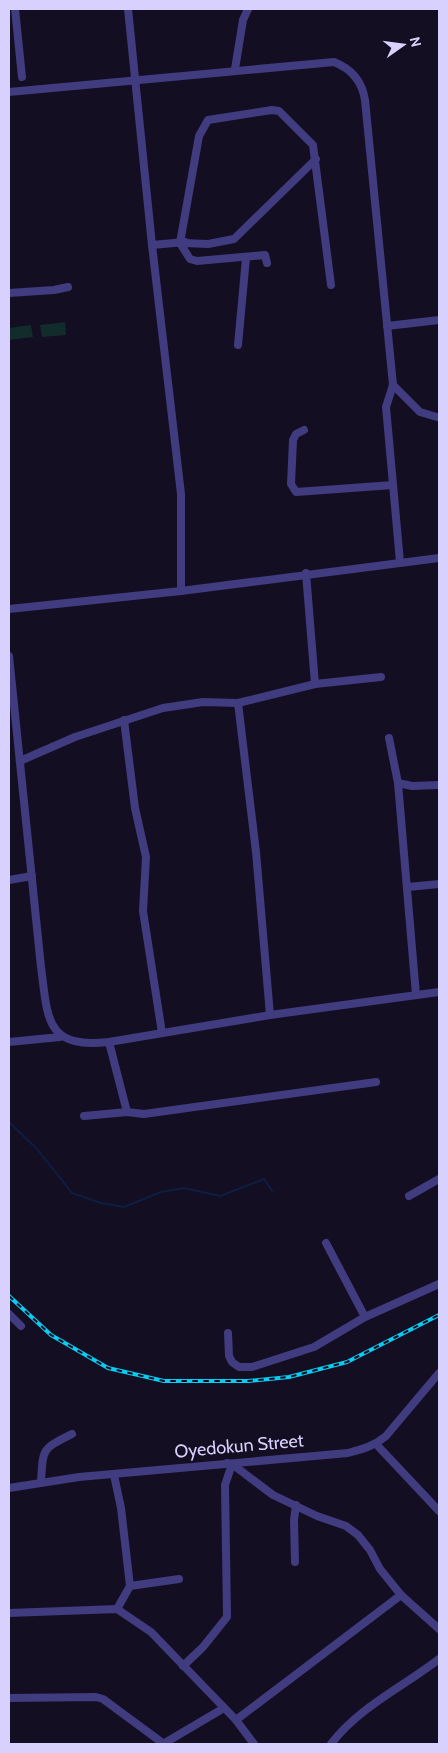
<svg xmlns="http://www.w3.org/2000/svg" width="448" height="1753" font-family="Cabin,sans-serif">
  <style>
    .green { fill: #122b2b }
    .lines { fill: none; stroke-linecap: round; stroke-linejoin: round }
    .stream { stroke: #0d1e42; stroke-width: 2 }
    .minor { stroke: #413b7f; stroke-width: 8 }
    .rail-casing { stroke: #08cdf2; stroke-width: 4 }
    .rail { stroke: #130e22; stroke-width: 2; stroke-dasharray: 5.5; stroke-linecap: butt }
    .labels { text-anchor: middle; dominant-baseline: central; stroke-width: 5; stroke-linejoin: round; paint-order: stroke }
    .street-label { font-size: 18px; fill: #d8d1fd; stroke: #130e22 }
  </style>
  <rect width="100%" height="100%" fill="#130e22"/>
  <!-- green -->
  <g class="green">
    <polygon points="65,322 66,335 42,337 40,325"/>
    <polygon points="31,325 33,337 9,340 9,328"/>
  </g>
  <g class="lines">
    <!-- stream -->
    <polyline class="stream" points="9,1122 37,1149 72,1193 101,1203 124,1207 161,1192 184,1188 220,1196 264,1179 272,1191"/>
    <!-- minor -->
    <g class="minor">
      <polyline points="15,9 22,77"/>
      <polyline points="128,9 152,245 181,494 181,591"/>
      <polyline points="235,69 243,20 248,9"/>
      <path d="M9,92L334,62C352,69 362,81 365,100L393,385L386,407L400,562"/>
      <polyline points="183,243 208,244 234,239 316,159"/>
      <polyline points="152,245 185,242"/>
      <polyline points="267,263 265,255 197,261 190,259 180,243 199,136 208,120 272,110 279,111 313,145 331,285"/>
      <polyline points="9,293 54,290 68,287"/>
      <polyline points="387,326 439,320"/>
      <polyline points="238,345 246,258"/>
      <polyline points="393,385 420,412 437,417"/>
      <polyline points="304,430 296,434 293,440 291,484 296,492 393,485"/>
      <polyline points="9,609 181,591 439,558"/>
      <path d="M9,656L41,967C48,1019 45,1049 109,1042L270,1015L439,992"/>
      <polyline points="315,684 381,677"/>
      <polyline points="124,720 135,808 146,857 143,911 162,1033"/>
      <polyline points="389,738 398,783 412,786 439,785"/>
      <polyline points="20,761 75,737 163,708 203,702 238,703"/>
      <polyline points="398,783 416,995"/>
      <polyline points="9,880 32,876"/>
      <polyline points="408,887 439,884"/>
      <polyline points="270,1015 256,852 238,703 315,684 306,573"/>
      <polyline points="9,1042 60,1037"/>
      <polyline points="109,1042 127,1112"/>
      <polyline points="84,1116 127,1112 144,1114 376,1082"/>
      <polyline points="409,1196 439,1179"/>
      <polyline points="326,1243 365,1317"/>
      <polyline points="9,1314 21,1326"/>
      <polyline points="228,1333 229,1356 232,1362 239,1367 252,1367 314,1347 365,1317 439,1284"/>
      <polyline points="376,1444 439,1511"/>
      <polyline points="227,1463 232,1464 273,1495 317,1516 346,1526 358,1535 370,1550 380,1569 401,1595 439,1629"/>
      <polyline points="114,1475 121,1508 130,1586 117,1609"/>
      <path d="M41,1482C43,1448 42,1449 72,1434"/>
      <path d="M9,1488L79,1477L348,1453C363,1449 374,1446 386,1436L439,1373"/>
      <polyline points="295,1562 294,1520 296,1505"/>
      <polyline points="130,1586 179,1579"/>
      <polyline points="9,1613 117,1609 151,1632 236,1720 254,1744"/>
      <polyline points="183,1666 203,1647 227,1617 225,1485 232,1464"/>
      <polyline points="9,1698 96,1697 103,1699 164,1744"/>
      <polyline points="236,1720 401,1595"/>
      <polyline points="163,1744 224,1708"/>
      <path d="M331,1744C359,1707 403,1687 439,1659"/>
    </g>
    <defs>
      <polyline id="rail" points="9,1296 51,1335 108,1368 164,1381 248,1381 289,1377 347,1362 439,1315"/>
    </defs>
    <!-- rail casing -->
    <use href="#rail" class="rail-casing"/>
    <!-- rail -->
    <use href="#rail" class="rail"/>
  </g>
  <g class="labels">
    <!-- street labels -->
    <g class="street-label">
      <text transform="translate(239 1446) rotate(-5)">Oyedokun Street</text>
    </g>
  </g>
  <!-- border -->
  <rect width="448" height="1753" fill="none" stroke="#d8d1fd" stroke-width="20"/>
  <!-- north arrow -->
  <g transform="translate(403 45) rotate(76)" stroke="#130e22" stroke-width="4" paint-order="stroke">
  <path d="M0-4L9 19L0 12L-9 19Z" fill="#d8d1fd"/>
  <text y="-8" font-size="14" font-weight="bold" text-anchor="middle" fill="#d8d1fd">N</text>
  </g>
</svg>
